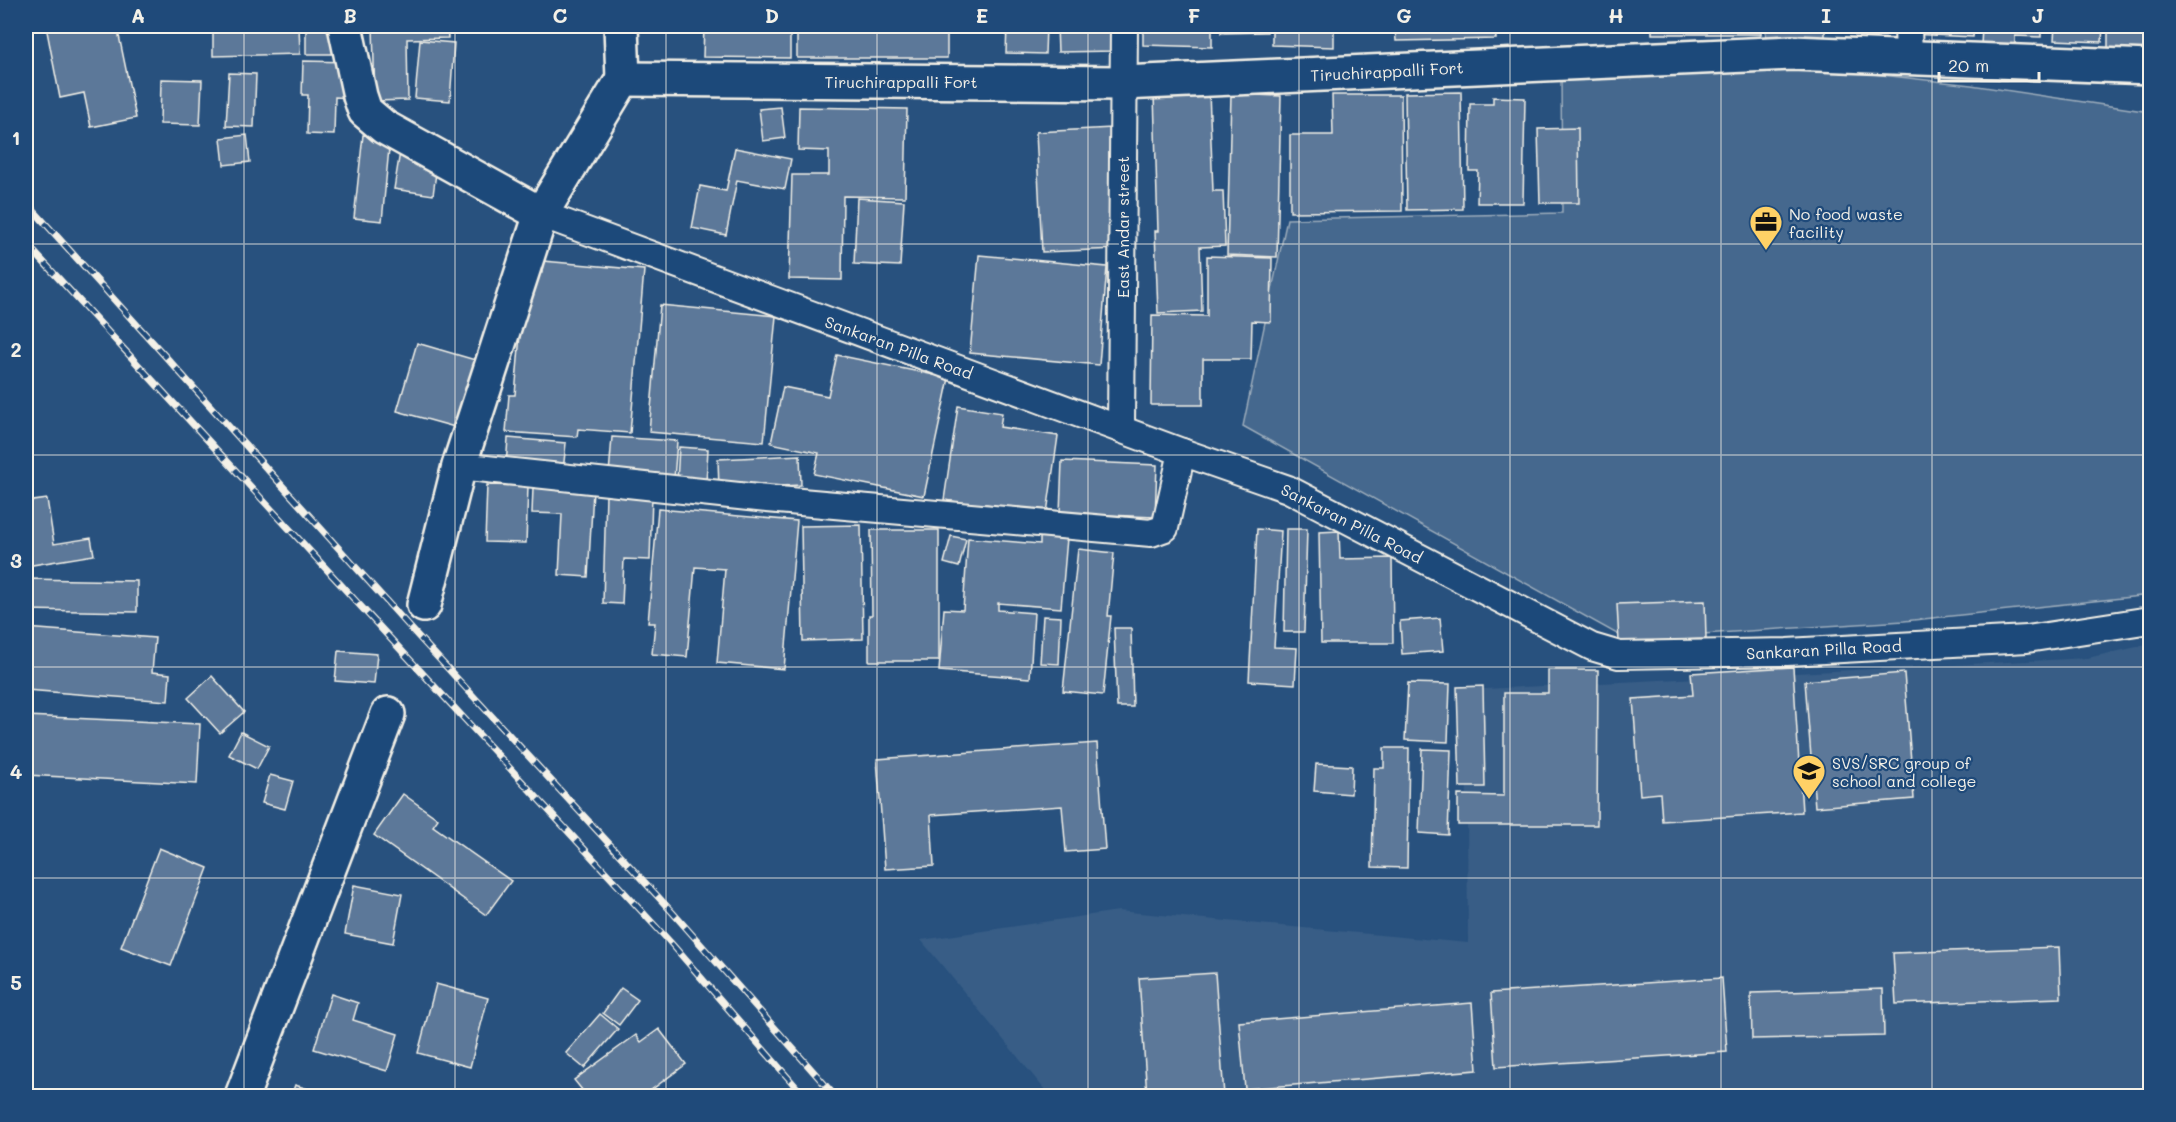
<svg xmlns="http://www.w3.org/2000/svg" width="2176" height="1122" font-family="Mali,sans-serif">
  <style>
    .built { fill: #375d86 }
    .green { fill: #45688e; stroke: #9cacbb; stroke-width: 1.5 }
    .building { fill: #5b7899; stroke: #f4f1e8; stroke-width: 1.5 }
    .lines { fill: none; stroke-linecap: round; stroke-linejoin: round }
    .street-casing { stroke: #f4f1e8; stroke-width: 30 }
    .secondary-casing { stroke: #f4f1e8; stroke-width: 38 }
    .street { stroke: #1f4a7a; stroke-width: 26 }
    .secondary { stroke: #1f4a7a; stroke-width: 33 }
    .rail-casing { stroke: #f4f1e8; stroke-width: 7 }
    .rail { stroke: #1f4a7a; stroke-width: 4.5; stroke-dasharray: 14; stroke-linecap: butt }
    .grid { fill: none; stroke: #f4f1e8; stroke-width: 1.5; stroke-opacity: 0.55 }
    .labels { text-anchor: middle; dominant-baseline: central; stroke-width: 4.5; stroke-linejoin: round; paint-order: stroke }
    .street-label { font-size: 16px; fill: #f4f1e8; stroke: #1f4a7a }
    .poi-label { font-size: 16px; fill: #f4f1e8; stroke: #1f4a7a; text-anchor: start }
    .neatline { fill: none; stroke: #f4f1e8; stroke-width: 2 }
    .grid-label { font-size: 20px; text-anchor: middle; font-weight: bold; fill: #f4f1e8 }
  </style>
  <rect width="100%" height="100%" fill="#28517e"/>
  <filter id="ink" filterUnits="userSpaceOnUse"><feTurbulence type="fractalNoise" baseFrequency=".0167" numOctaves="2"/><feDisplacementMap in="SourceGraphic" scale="12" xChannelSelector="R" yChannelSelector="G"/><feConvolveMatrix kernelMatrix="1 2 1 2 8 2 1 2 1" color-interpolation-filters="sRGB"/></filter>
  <g filter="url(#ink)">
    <!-- built -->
    <polygon class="built" points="2150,644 2150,1096 1050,1096 921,940 1118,911 1468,943 1466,690 2087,658"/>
    <!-- green -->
    <polygon class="green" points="1792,65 1971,85 2150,112 2150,595 1904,621 1626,639 1243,426 1287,219 1562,213 1561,72"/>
    <!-- building -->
    <g class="building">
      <polygon points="46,26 117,26 136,118 91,127 84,93 60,98"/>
      <polygon points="213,26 299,26 300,54 213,56"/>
      <rect x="306" y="26" width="28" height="28"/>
      <polygon points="373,26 447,26 448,38 407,39 408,100 375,101"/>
      <polygon points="704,26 790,26 790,58 703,57"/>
      <rect x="797" y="26" width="150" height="32"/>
      <polygon points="1007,26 1046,26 1045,54 1006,53"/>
      <polygon points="1057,26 1113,26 1114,51 1058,52"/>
      <polygon points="1143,26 1212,26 1212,47 1143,45"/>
      <polygon points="1221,26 1267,26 1267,32 1221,33"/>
      <polygon points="1272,26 1334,26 1334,47 1272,45"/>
      <polygon points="1395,26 1495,26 1496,39 1396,41"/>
      <polygon points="1588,26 1640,26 1640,28 1588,29"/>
      <rect x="1652" y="26" width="109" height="8"/>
      <polygon points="1765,26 1883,26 1883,28 1825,28 1825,37 1766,38"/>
      <polygon points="1912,26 1974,26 1973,37 1911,34"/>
      <polygon points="1982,26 2041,26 2041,37 2015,36 2015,48 1981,46"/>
      <polygon points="2055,26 2103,26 2102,42 2054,40"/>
      <polygon points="2108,26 2150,26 2150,52 2108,51"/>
      <polygon points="420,40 454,43 450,101 415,98"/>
      <polygon points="303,61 351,62 350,98 335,97 334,135 307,134 308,95 302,95"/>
      <polygon points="229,73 256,74 254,127 226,126"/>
      <polygon points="161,79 202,80 200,125 160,124"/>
      <polygon points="1209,92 1213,191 1223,191 1225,246 1200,247 1202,311 1158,313 1155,231 1158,231 1154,94"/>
      <polygon points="1461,92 1463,209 1407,210 1405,93"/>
      <polygon points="1231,94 1281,96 1277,257 1227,255"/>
      <polygon points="1332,95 1401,95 1402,211 1290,212 1290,135 1333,135"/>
      <polygon points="1493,97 1525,98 1523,203 1477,203 1478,171 1469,171 1470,104 1493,104"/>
      <polygon points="781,107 785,138 763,141 759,109"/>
      <polygon points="799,107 907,109 905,197 843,196 842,280 789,279 792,175 829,175 829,151 798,150"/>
      <polygon points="1112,128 1118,249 1042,252 1036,132"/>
      <polygon points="1578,128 1579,203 1540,203 1538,129"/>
      <polygon points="247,135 250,162 224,165 221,138"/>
      <polygon points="363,135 390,138 382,221 354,218"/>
      <polygon points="735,148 791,159 785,189 737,180 726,235 692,228 700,186 726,191"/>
      <polygon points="400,152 438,158 433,195 394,189"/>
      <polygon points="857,198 904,201 900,266 854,264"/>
      <polygon points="979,255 1107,267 1099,365 970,353"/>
      <polygon points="1207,256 1272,258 1271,322 1252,321 1251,359 1203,359 1203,405 1151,405 1152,315 1207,316"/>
      <polygon points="543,261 644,270 630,433 578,429 577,437 506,432 509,395 515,395 521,323 524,323 526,295 532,296 534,272 542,273"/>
      <polygon points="660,305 776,316 764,442 649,432"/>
      <polygon points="417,343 482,362 462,429 397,411"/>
      <polygon points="837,355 949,378 924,496 814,474 819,453 771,443 783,387 828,396"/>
      <polygon points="958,406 1002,413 1000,427 1058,436 1047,513 986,504 985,506 944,500"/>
      <polygon points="612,437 677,441 674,479 609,474"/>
      <polygon points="508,438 566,443 563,471 506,466"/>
      <polygon points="679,447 708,449 706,483 677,481"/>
      <polygon points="800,455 801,485 719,489 718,459"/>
      <polygon points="1062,461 1157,465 1155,517 1060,513"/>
      <polygon points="487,485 528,486 526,543 485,542"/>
      <polygon points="533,488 593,491 588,577 559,575 562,514 532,513"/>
      <polygon points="606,494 652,495 650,560 624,559 622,604 603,603"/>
      <polygon points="47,499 54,544 91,538 94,555 26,566 26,502"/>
      <polygon points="658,509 797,521 784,669 717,663 725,569 695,567 687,657 652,654 655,623 648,623"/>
      <polygon points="861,525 863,639 803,641 801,526"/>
      <polygon points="1257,529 1281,531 1274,647 1297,648 1295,684 1249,681"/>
      <polygon points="1286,529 1307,529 1304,632 1284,632"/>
      <polygon points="871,530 939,530 939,661 869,661 869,615 872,615"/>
      <polygon points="1339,531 1340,559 1392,558 1393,643 1321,643 1319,532"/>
      <polygon points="951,536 966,539 959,567 944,563"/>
      <polygon points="1040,536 1067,538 1061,608 998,603 998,610 1034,613 1030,678 939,671 944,609 963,610 968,538 1040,544"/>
      <polygon points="1078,549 1114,553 1108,616 1111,616 1103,695 1063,691"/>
      <polygon points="26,579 137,581 137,612 26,610"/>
      <polygon points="1705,601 1706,639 1619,642 1617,604"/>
      <polygon points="1043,616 1061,617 1059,664 1040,663"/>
      <polygon points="1440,618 1443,651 1402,654 1400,621"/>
      <polygon points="26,628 155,638 152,672 170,674 168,701 26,690"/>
      <polygon points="1114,628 1131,628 1133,707 1117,707"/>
      <polygon points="338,651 377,654 374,684 335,681"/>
      <polygon points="1793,667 1802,812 1662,821 1660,793 1640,795 1633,699 1693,695 1691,673"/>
      <polygon points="1548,670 1598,670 1597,825 1458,825 1458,795 1504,796 1504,693 1548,693"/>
      <polygon points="1904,673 1914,799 1815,807 1805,681"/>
      <polygon points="212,676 244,712 220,733 188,698"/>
      <polygon points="1408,683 1450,684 1448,742 1405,740"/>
      <polygon points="1483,686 1485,787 1460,787 1457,687"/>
      <polygon points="26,716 200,724 197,784 26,775"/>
      <polygon points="241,732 269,746 257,769 229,755"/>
      <polygon points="1097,743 1105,849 1066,852 1062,806 931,815 934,866 885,869 877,759"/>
      <polygon points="1384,748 1409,748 1407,868 1372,867 1374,768 1384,768"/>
      <polygon points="1422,749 1451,750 1448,835 1419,833"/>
      <polygon points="1316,764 1352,766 1351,794 1314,791"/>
      <polygon points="270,775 293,781 285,809 262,803"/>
      <polygon points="403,794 438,819 433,826 511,881 486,915 374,835"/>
      <polygon points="159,848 208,868 171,966 121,947"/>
      <polygon points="354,885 402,894 393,943 345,934"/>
      <polygon points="2059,947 2061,998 1896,1004 1893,953"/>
      <polygon points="1215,973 1224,1096 1147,1096 1139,978"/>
      <polygon points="1722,978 1727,1052 1496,1067 1491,993"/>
      <polygon points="436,984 488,998 470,1067 418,1053"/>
      <polygon points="621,988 638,1000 619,1025 603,1013"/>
      <polygon points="1883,989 1884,1036 1752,1039 1751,993"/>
      <polygon points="331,994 358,1003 353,1020 398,1034 387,1071 314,1049"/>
      <polygon points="1472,1003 1477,1070 1245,1089 1239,1022"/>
      <polygon points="600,1014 618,1029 584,1068 566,1053"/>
      <polygon points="659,1029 686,1064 643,1096 587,1096 574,1080 636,1035 641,1042"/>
      <polygon points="295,1085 331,1096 291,1096"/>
    </g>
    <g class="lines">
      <defs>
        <g id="street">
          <polyline points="1908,26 1909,58"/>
          <polyline points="541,214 1182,452 1288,489 1592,647 1619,655 1787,652 2027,639 2150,620"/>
          <polyline points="1121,429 1124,26"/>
          <polyline points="459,466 767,499 1151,533 1165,528 1182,452"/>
        </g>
        <g id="secondary">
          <polyline points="345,26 360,96 365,111 384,127 541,214"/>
          <polyline points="621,26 623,79"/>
          <polyline points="623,79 1122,83 1792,53 2150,67"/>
          <polyline points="424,605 459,466 541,214 623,79"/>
          <polyline points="242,1096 388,714"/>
        </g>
      </defs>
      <!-- street casing -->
      <use href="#street" class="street-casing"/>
      <!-- secondary casing -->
      <use href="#secondary" class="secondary-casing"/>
      <!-- street -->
      <use href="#street" class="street"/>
      <!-- secondary -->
      <use href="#secondary" class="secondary"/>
      <defs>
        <g id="rail">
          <polyline points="26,202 417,635 673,913 835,1096"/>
          <polyline points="26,243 670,942 804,1096"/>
        </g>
      </defs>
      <!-- rail casing -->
      <use href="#rail" class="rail-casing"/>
      <!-- rail -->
      <use href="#rail" class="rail"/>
    </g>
  </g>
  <!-- grid -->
  <path class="grid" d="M244,26V1096M455,26V1096M666,26V1096M877,26V1096M1088,26V1096M1299,26V1096M1510,26V1096M1721,26V1096M1932,26V1096M26,244H2150M26,455H2150M26,667H2150M26,878H2150"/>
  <!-- icons -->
  <defs>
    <symbol id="office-pin" viewBox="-11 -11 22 30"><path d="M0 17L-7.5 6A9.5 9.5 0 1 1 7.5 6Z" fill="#ffd166" stroke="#1f4a7a"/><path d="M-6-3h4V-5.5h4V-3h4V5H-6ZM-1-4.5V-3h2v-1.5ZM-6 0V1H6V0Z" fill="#111"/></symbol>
    <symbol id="university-pin" viewBox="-11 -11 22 30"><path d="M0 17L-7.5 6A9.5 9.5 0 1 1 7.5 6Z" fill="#ffd166" stroke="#1f4a7a"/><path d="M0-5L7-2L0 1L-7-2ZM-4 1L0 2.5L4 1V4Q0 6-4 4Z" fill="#111"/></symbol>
  </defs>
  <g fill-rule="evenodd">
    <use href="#office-pin" x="1747" y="203" width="38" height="52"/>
    <use href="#university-pin" x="1790" y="752" width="38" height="52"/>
  </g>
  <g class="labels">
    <!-- street labels -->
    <g class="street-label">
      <text transform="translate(1387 71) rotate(-3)">Tiruchirappalli Fort</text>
      <text x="901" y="81">Tiruchirappalli Fort</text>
      <text transform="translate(1122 227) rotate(-90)">East Andar street</text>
      <text transform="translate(899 347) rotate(20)">Sankaran Pilla Road</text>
      <text transform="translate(1352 523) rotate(27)">Sankaran Pilla Road</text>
      <text transform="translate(1824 649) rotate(-3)">Sankaran Pilla Road</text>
    </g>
    <!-- poi labels -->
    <g class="poi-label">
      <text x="1789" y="213">No food waste<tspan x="1789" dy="18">facility</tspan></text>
      <text x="1832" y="762">SVS/SRC group of<tspan x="1832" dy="18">school and college</tspan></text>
    </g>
  </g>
  <!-- margin -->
  <rect width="2176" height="1122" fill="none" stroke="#1f4a7a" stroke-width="66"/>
  <!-- scale -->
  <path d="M1939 72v9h100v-9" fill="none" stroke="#f4f1e8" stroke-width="3"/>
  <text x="1948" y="72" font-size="18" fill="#f4f1e8" stroke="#1f4a7a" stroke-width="4.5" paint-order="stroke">20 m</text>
  <rect x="33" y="33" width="2110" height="1056" class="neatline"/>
  <g class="grid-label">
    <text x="138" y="23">A</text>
    <text x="350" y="23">B</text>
    <text x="560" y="23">C</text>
    <text x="772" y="23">D</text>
    <text x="982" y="23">E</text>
    <text x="1194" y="23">F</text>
    <text x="1404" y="23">G</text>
    <text x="1616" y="23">H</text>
    <text x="1826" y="23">I</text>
    <text x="2038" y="23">J</text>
    <text x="16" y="145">1</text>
    <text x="16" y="357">2</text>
    <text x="16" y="568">3</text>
    <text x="16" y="779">4</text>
    <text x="16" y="990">5</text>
  </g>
</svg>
